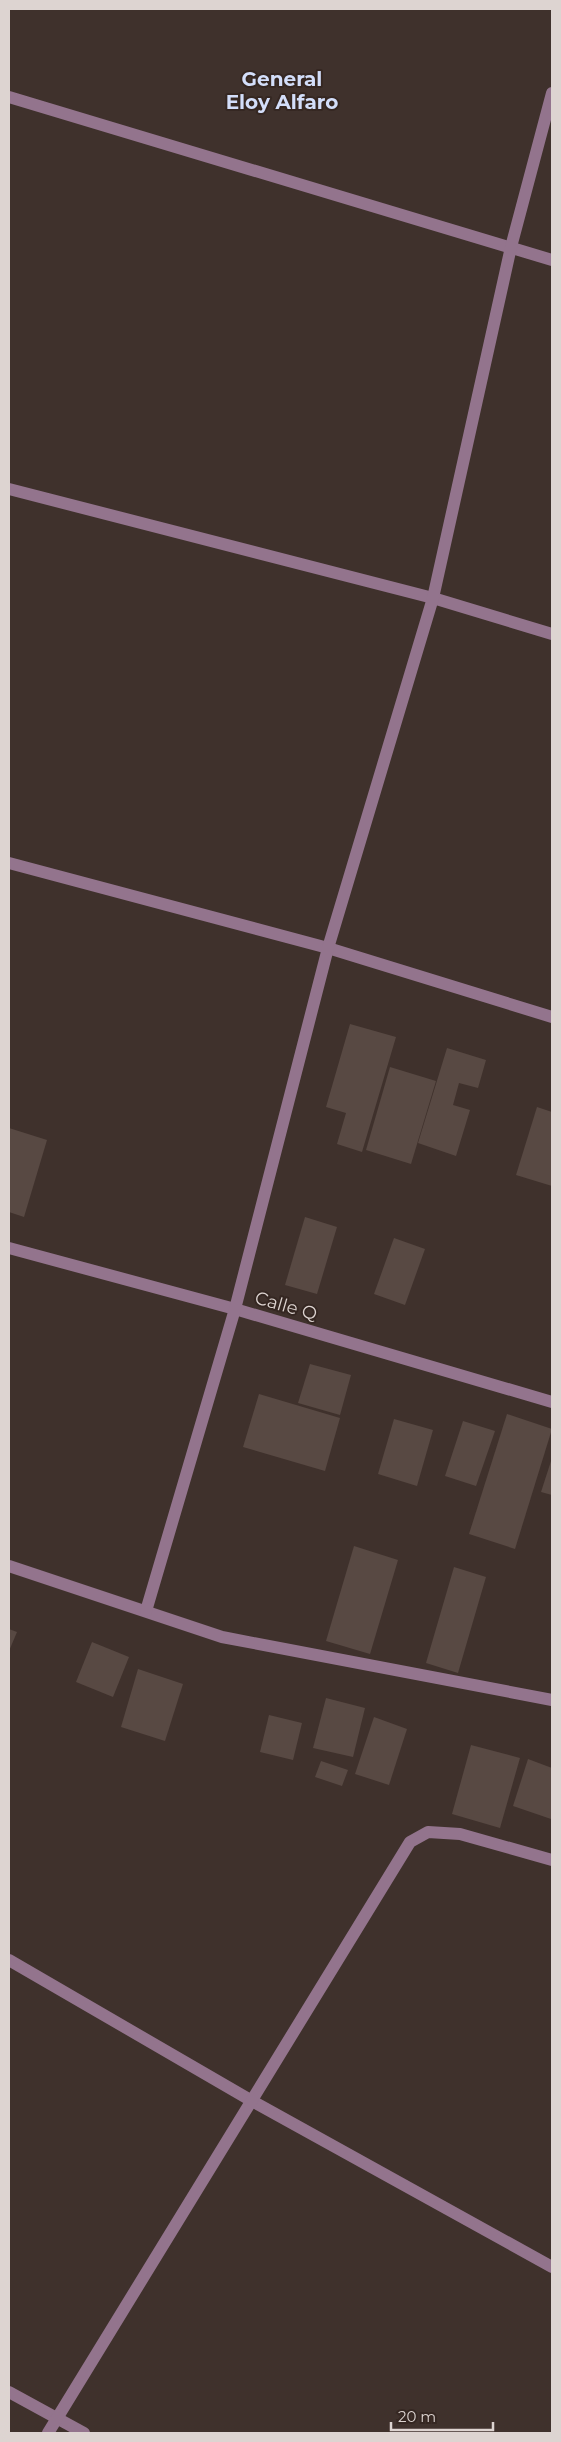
<svg xmlns="http://www.w3.org/2000/svg" width="561" height="2442" font-family="Montserrat,sans-serif">
  <style>
    .building { fill: #584943 }
    .lines { fill: none; stroke-linecap: round; stroke-linejoin: round }
    .minor { stroke: #93748d; stroke-width: 12 }
    .labels { text-anchor: middle; dominant-baseline: central; stroke-width: 4; stroke-linejoin: round; paint-order: stroke }
    .street-label { font-size: 18px; fill: #ddd4d1; stroke: #352722 }
    .quarter-label { font-size: 20px; font-weight: bold; fill: #d3defa; stroke: #352722 }
  </style>
  <rect width="100%" height="100%" fill="#3f312c"/>
  <!-- building -->
  <g class="building">
    <polygon points="350,1024 396,1037 362,1152 337,1144 346,1113 326,1107"/>
    <polygon points="447,1048 486,1060 478,1088 459,1083 453,1105 470,1110 456,1156 418,1143"/>
    <polygon points="390,1067 436,1081 411,1164 366,1150"/>
    <polygon points="537,1107 552,1112 552,1186 516,1175"/>
    <polygon points="9,1128 47,1140 24,1217 9,1212"/>
    <polygon points="305,1217 337,1227 317,1294 285,1285"/>
    <polygon points="394,1238 425,1249 405,1305 374,1294"/>
    <polygon points="310,1364 351,1375 340,1415 298,1403"/>
    <polygon points="259,1394 340,1418 325,1471 243,1447"/>
    <polygon points="507,1414 552,1429 515,1549 469,1534"/>
    <polygon points="394,1419 433,1430 417,1486 378,1474"/>
    <polygon points="463,1421 495,1431 476,1486 445,1476"/>
    <polygon points="552,1458 552,1495 541,1492"/>
    <polygon points="354,1546 398,1560 370,1654 326,1641"/>
    <polygon points="454,1567 486,1577 458,1673 426,1663"/>
    <polygon points="9,1629 17,1632 9,1651"/>
    <polygon points="92,1642 129,1657 113,1697 76,1682"/>
    <polygon points="138,1669 183,1684 165,1741 121,1727"/>
    <polygon points="326,1698 365,1708 353,1757 313,1748"/>
    <polygon points="269,1715 302,1723 293,1760 260,1752"/>
    <polygon points="374,1717 407,1729 389,1785 355,1774"/>
    <polygon points="471,1745 520,1758 500,1828 452,1814"/>
    <polygon points="528,1759 552,1768 551,1819 513,1806"/>
    <polygon points="321,1761 348,1770 342,1786 315,1777"/>
  </g>
  <g class="lines">
    <!-- minor -->
    <g class="minor">
      <polyline points="9,97 552,260"/>
      <polyline points="9,489 433,598 552,634"/>
      <polyline points="9,863 328,948 552,1017"/>
      <polyline points="9,1248 235,1309 552,1402"/>
      <polyline points="9,1566 222,1637 552,1700"/>
      <polyline points="146,1611 235,1309 328,948 433,598 511,247 552,93"/>
      <polyline points="9,1960 252,2101 552,2267"/>
      <polyline points="9,2392 84,2433"/>
      <polyline points="48,2433 410,1842 428,1832 460,1834 552,1860"/>
    </g>
  </g>
  <g class="labels">
    <!-- street labels -->
    <g class="street-label">
      <text transform="translate(286 1306) rotate(16)">Calle Q</text>
    </g>
    <!-- quarter labels -->
    <g class="quarter-label">
      <text x="282" y="79">General<tspan x="282" dy="23">Eloy Alfaro</tspan></text>
    </g>
  </g>
  <!-- border -->
  <rect width="561" height="2442" fill="none" stroke="#ddd4d1" stroke-width="20"/>
  <!-- scale -->
  <path d="M391 2422v8h102v-8" fill="none" stroke="#ddd4d1" stroke-width="2.5"/>
  <text x="398" y="2422" font-size="15" fill="#ddd4d1" stroke="#352722" stroke-width="4" paint-order="stroke">20 m</text>
</svg>
